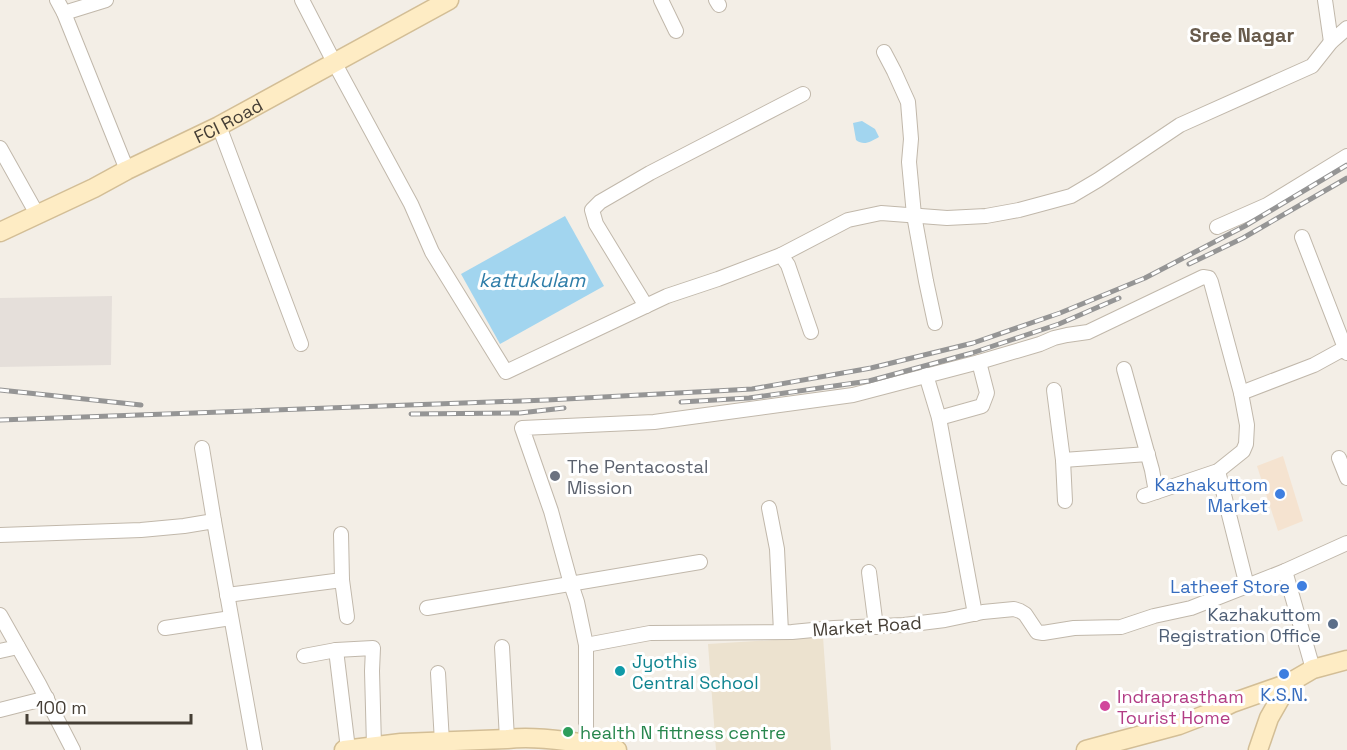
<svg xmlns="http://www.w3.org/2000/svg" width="1347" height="750" font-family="'Space Grotesk',sans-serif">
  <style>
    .commercial { fill: #f5e3d0 }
    .industrial { fill: #e5dfda }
    .education { fill: #ece2cf }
    .water { fill: #a2d5ef }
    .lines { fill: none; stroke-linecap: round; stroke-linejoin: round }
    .street-casing { stroke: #c1b8ab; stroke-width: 16 }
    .secondary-casing { stroke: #d3be96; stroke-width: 21 }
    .street { stroke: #fff; stroke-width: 14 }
    .secondary { stroke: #feecc4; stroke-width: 18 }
    .rail-casing { stroke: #959595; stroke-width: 5 }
    .rail { stroke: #fff; stroke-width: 3; stroke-dasharray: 9; stroke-linecap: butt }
    .worship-dot { fill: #6b7280; stroke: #fff; stroke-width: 2 }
    .shop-dot { fill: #3f7fe0; stroke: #fff; stroke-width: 2 }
    .service-dot { fill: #5c6f8a; stroke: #fff; stroke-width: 2 }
    .culture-dot { fill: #0f9aa8; stroke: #fff; stroke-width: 2 }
    .hotel-dot { fill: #d1479c; stroke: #fff; stroke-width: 2 }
    .leisure-dot { fill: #2e9e5b; stroke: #fff; stroke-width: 2 }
    .labels { text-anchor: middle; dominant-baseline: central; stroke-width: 6; stroke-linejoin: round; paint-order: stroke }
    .street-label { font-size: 18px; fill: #453e35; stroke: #fff }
    .worship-label { font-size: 18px; fill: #5b616d; stroke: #fff; text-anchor: start }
    .shop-label { font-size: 18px; fill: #366cbe; stroke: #fff; text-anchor: end }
    .service-label { font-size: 18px; fill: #4e5e75; stroke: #fff; text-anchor: end }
    .culture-label { font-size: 18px; fill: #0d838f; stroke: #fff; text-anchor: start }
    .hotel-label { font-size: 18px; fill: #b23c85; stroke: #fff; text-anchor: start }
    .leisure-label { font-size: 18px; fill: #27864d; stroke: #fff; text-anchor: start }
    .neighbourhood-label { font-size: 20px; font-weight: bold; fill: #685b4c; stroke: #fff }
    .water-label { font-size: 20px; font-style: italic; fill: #2e7da8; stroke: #fff }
  </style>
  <rect width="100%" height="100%" fill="#f3eee6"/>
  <!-- commercial -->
  <polygon class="commercial" points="1283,456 1303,521 1278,531 1257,466"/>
  <!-- industrial -->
  <polygon class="industrial" points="112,296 111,365 0,367 0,298"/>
  <!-- education -->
  <polygon class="education" points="823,637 831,750 716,750 708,644"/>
  <!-- water -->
  <g class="water">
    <path d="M862,121L875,129L879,137C870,142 864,146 856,140L853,123Z"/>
    <polygon points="565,216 604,286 500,344 461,274"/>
  </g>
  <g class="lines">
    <defs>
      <g id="street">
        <polyline points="57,0 64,13 127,170"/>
        <polyline points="302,0 334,62 411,204 432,252 506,372 667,296 718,279 781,255 788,265 811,332"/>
        <polyline points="661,0 676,31"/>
        <polyline points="716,0 719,5"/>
        <polyline points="1325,0 1331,42"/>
        <polyline points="64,13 106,0"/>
        <polyline points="884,52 894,71 908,102 911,139 909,162 914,215 926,281 935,323"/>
        <polyline points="219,126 301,344"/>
        <polyline points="0,148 37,214"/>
        <polyline points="1217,227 1267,205 1347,156"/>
        <polyline points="1302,237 1345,348"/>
        <polyline points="781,255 848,220 881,213 947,218 986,216 1019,210 1071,196 1098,180 1180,125 1312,66 1331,42 1347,28"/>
        <polyline points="646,306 596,224 592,210 600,202 650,173 803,94"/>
        <polyline points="1124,369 1152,470 1156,492"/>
        <polyline points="926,375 939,418 975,614"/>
        <polyline points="1054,390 1063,460 1065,501"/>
        <polyline points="1241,393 1314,365 1345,348 1347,353"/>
        <polyline points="939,418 982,406 987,393 979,362"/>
        <polyline points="202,448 214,521"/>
        <polyline points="1339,458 1347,478"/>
        <polyline points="1063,460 1148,454"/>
        <polyline points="1218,471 1247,586"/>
        <polyline points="769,508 777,549 781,632"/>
        <polyline points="0,535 141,530 184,526 214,521 255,750"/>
        <polyline points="1285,571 1313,669"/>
        <polyline points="869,572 876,627"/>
        <polyline points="342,580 347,617"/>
        <polyline points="227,595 342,580 341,534"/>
        <polyline points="427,608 700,562"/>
        <polyline points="0,615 39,684 73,750"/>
        <polyline points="165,628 231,618"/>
        <polyline points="586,645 650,633 792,632 834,628 904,625 945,620 983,612 1014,609 1020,611 1025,614 1037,632 1043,633 1074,628 1121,627 1154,616 1191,608 1285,571 1347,543"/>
        <polyline points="502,647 507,739"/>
        <polyline points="336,650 348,749"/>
        <polyline points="0,651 18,647"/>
        <polyline points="304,656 336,650 373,648 372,671 374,746"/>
        <polyline points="438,673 442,742"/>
        <polyline points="0,710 47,698"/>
        <polyline points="586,743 586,645 577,602 571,584 551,511 522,428 654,422 853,395 979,362 1040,344 1054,338 1067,335 1088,332 1203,277 1209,278 1211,282 1241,393 1247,425 1246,444 1243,451 1218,471 1144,496"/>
      </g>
      <g id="secondary">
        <path id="s1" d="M0,232L94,188L127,170L219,126L449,0"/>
        <path d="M344,750L401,743L507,739C540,735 584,743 617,750"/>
        <polyline points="1086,750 1179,725 1218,710 1232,703 1289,683 1313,669 1347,660"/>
        <polyline points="1258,750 1269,718 1289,683"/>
      </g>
    </defs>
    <!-- street casing -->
    <use href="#street" class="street-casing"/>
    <!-- secondary casing -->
    <use href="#secondary" class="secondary-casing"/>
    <!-- street -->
    <use href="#street" class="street"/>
    <!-- secondary -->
    <use href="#secondary" class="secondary"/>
    <defs>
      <g id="rail">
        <polyline points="1189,264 1243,238 1347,178"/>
        <polyline points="0,390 141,405"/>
        <polyline points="681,402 749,398 869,381 972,353 1059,324 1119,298"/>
        <polyline points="411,414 520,413 564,408"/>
        <polyline points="0,420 547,400 752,389 871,368 973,343 1060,313 1145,278 1245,226 1347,165"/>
      </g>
    </defs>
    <!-- rail casing -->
    <use href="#rail" class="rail-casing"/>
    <!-- rail -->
    <use href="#rail" class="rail"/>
  </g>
  <!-- markers -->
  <circle class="worship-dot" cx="555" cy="476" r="6"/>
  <g class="shop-dot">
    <circle cx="1280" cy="494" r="6"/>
    <circle cx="1302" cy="586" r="6"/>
    <circle cx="1284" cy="674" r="6"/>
  </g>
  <circle class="service-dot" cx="1333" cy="624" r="6"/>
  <circle class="culture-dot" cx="620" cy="671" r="6"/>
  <circle class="hotel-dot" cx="1105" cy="706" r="6"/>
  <circle class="leisure-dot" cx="568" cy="732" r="6"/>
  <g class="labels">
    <!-- street labels -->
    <g class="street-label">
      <text stroke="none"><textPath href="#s1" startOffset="254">FCI Road</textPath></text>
      <text transform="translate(867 626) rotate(-4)">Market Road</text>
    </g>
    <!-- worship labels -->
    <g class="worship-label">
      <text x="567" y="466">The Pentacostal<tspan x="567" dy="21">Mission</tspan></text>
    </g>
    <!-- shop labels -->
    <g class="shop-label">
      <text x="1268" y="484">Kazhakuttom<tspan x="1268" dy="21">Market</tspan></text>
      <text x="1290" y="586">Latheef Store</text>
      <text x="1284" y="694" text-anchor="middle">K.S.N.</text>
    </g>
    <!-- service labels -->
    <g class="service-label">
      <text x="1321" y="614">Kazhakuttom<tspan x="1321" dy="21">Registration Office</tspan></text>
    </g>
    <!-- culture labels -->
    <g class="culture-label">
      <text x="632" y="661">Jyothis<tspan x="632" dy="21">Central School</tspan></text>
    </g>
    <!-- hotel labels -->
    <g class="hotel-label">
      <text x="1117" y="696">Indraprastham<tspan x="1117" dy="21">Tourist Home</tspan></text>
    </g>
    <!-- leisure labels -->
    <g class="leisure-label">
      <text x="580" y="732">health N fittness centre</text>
    </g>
    <!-- neighbourhood labels -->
    <g class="neighbourhood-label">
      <text x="1242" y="35">Sree Nagar</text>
    </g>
    <!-- water labels -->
    <g class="water-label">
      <text x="532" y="280">kattukulam</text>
    </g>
  </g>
  <!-- scale -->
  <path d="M27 714v9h164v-9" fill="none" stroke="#453e35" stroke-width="3"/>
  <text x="36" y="714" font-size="18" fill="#453e35" stroke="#ffffff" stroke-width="4.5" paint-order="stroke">100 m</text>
</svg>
